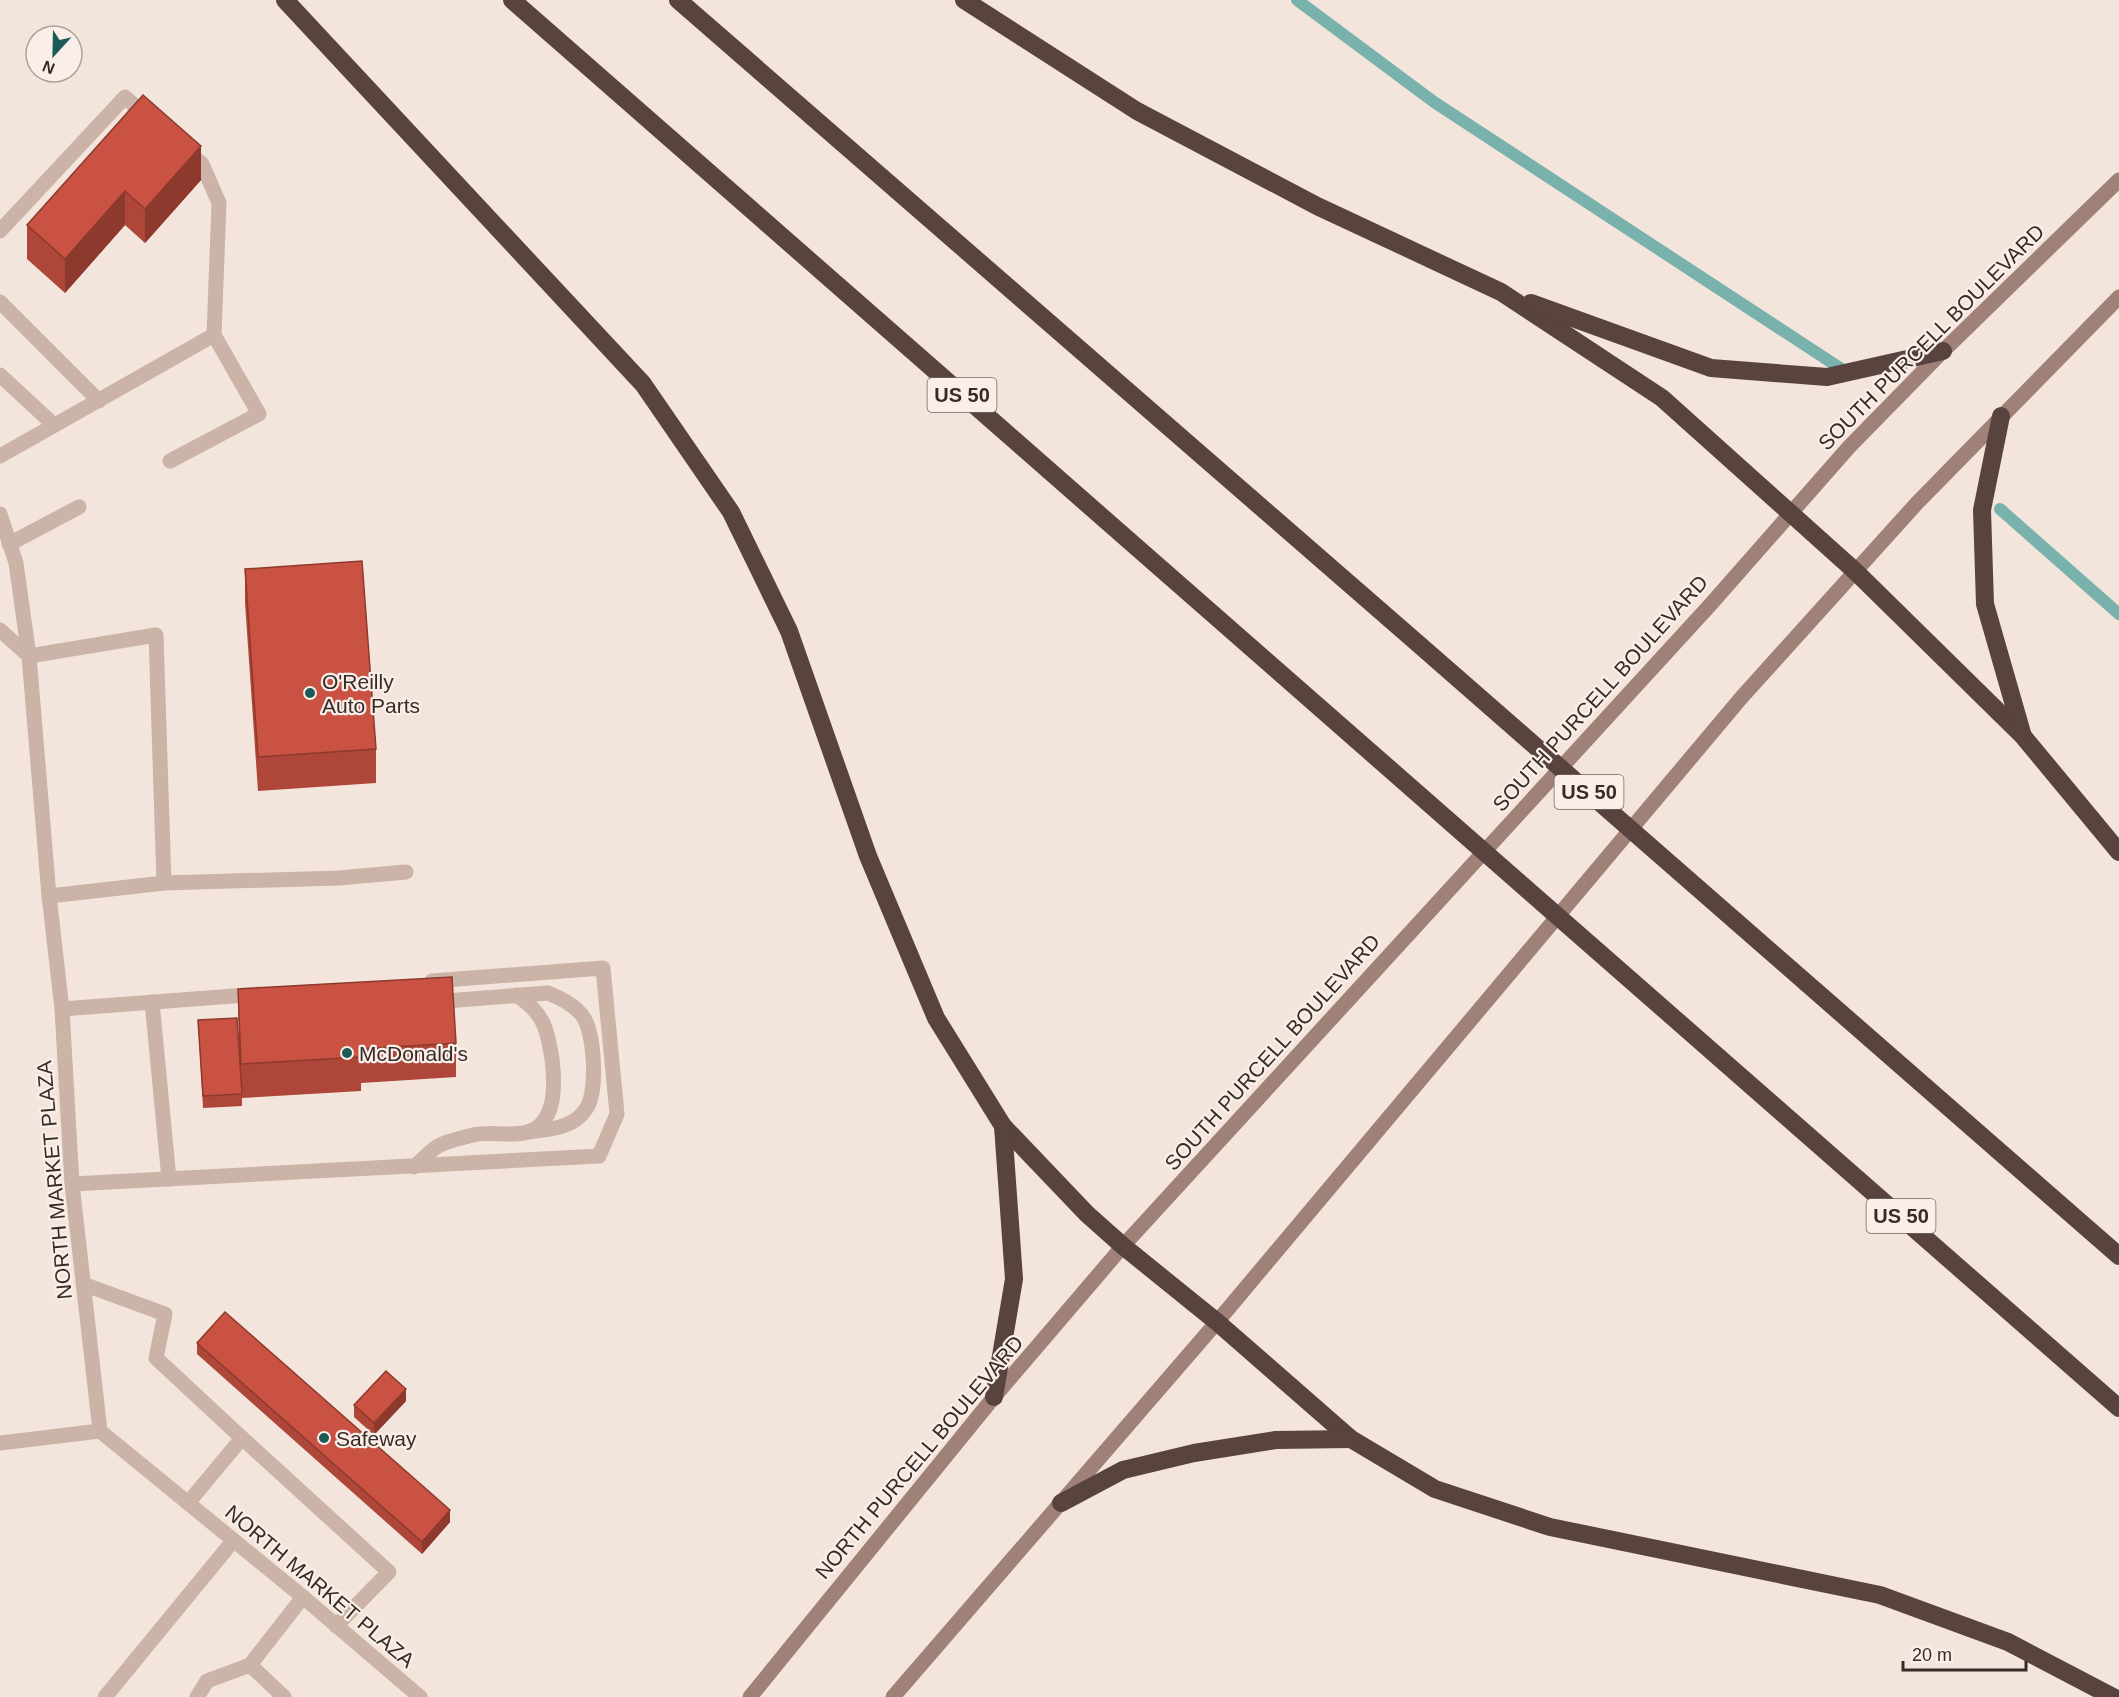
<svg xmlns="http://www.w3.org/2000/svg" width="2119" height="1697" font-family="Arial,sans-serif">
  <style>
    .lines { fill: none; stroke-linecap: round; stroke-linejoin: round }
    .stream { stroke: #79b1ac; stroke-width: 12 }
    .lane { stroke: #cbb3a7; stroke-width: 15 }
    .secondary { stroke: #9f8178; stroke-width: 15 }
    .highway { stroke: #59433e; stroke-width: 18 }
    .wall { fill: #ae4739 }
    .shaded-wall { fill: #8d392e }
    .building { fill: #ca5242; stroke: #8d392e; stroke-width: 1.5 }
    .poi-dot { fill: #1c5a57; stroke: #faefe8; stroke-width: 2 }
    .labels { text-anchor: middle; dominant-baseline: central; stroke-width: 4.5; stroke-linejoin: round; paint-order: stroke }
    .shield { fill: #faefe8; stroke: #726662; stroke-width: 1.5 }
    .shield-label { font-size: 20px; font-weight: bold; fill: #372b28 }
    .street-label { font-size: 21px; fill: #372b28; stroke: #faefe8 }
    .poi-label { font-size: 21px; fill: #372b28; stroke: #faefe8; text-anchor: start }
  </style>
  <rect width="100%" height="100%" fill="#f3e5db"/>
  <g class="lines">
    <!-- stream -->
    <g class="stream">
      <polyline points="1297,0 1434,102 1846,372"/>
      <polyline points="2000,509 2119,614"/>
    </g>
    <!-- lane -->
    <g class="lane">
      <polyline points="187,151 202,164 219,203 214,335"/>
      <polyline points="0,231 125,97 148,118"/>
      <polyline points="0,302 99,401"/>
      <polyline points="0,375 54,425"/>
      <polyline points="0,456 214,335 259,414 170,461"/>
      <polyline points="0,514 16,563 29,656 49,896 62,1009 72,1184 100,1431 303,1597 420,1697"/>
      <polyline points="9,544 79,507"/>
      <polyline points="0,630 29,656 156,635 164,883"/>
      <polyline points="49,896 164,883 339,878 406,872"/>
      <polyline points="152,1002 169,1179"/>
      <path d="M433,1002L548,993C561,998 573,1004 582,1015C595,1032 598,1092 586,1109C574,1128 549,1130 528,1132"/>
      <polyline points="62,1009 259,994"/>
      <path d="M414,1167C421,1161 429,1152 438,1146C447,1141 462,1138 473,1135C490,1131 512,1137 528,1132C557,1123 555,1083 552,1059C547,1028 544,1013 516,995"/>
      <polyline points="72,1184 599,1156 617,1114 603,968 432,981"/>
      <polyline points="83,1284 165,1314 156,1358 242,1438"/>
      <polyline points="0,1443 100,1431"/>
      <polyline points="188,1503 242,1438 389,1572 336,1626"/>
      <polyline points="250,1665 284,1697"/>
      <polyline points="105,1697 233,1541"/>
      <polyline points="197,1697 207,1681 250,1665 303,1597"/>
    </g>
    <!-- secondary -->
    <g class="secondary">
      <polyline points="750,1697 994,1397 1123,1246 1711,604 1849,447 1943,351 2119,180"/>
      <polyline points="893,1697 1217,1322 1741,698 1917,503 2119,297"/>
    </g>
    <!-- highway -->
    <g class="highway">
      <polyline points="285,0 643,384 731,512 789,631 868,856 936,1018 1003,1126 1087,1214 1123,1246 1217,1322 1351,1439 1435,1489 1550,1527 1880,1595 2008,1642 2113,1697"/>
      <polyline points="512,0 2119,1408"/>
      <polyline points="678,0 1415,641 2119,1256"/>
      <polyline points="964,0 1137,111 1317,206 1501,292 1662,398 1855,571 2022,735 2119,852"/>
      <polyline points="1531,303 1711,368 1827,377 1943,351"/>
      <polyline points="2001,416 1982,510 1985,604 2022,733"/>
      <polyline points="994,1397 1014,1279 1003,1126"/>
      <polyline points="1061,1503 1123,1470 1194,1453 1276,1440 1351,1439"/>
    </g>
  </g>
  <!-- wall -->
  <g class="wall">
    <polygon points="143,95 201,180 145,243 125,225 65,293 27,259 27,225"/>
    <polygon points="245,569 376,749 376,783 258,791 245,603"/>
    <polygon points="238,989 456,1043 456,1077 361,1083 361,1091 242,1098 242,1106 203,1108 198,1020 239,1050"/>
    <polygon points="197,1343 450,1522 422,1554 197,1354"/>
    <polygon points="406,1401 374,1435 354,1417 354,1405"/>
  </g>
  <!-- shaded-wall -->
  <g class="shaded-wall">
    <polygon points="201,146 201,180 145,243 145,209"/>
    <polygon points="125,191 125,225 65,293 65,259"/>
    <polygon points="406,1389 406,1401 374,1435 374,1423"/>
    <polygon points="450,1510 450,1522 422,1554 422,1542"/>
  </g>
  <!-- building -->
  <g class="building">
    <polygon points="143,95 201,146 145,209 125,191 65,259 27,225"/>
    <polygon points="362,561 376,749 258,757 245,569"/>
    <polygon points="452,977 456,1043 360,1049 361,1057 241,1064 238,989"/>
    <polygon points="237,1018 242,1094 203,1096 198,1020"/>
    <polygon points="225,1312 450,1510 422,1542 197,1343"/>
    <polygon points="386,1371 406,1389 374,1423 354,1405"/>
  </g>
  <!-- markers -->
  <g class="poi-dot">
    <circle cx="310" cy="693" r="6"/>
    <circle cx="347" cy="1053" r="6"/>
    <circle cx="324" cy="1438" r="6"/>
  </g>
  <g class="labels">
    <!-- shield labels -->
    <g class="shield">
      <rect x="927.5" y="378" width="69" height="34" rx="4.5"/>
      <rect x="1554.5" y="775" width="69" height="34" rx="4.5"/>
      <rect x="1866.5" y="1199" width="69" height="34" rx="4.5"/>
    </g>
    <g class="shield-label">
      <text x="962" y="395">US 50</text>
      <text x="1589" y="792">US 50</text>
      <text x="1901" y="1216">US 50</text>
    </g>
    <!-- street labels -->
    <g class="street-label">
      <text transform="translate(1931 337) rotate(-45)">SOUTH PURCELL BOULEVARD</text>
      <text transform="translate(1600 693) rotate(-48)">SOUTH PURCELL BOULEVARD</text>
      <text transform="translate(1272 1052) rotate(-48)">SOUTH PURCELL BOULEVARD</text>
      <text transform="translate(54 1180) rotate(-95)">NORTH MARKET PLAZA</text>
      <text transform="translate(919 1457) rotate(-50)">NORTH PURCELL BOULEVARD</text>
      <text transform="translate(320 1586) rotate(40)">NORTH MARKET PLAZA</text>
    </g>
    <!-- poi labels -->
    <g class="poi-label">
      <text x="322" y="681">O'Reilly<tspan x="322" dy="24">Auto Parts</tspan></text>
      <text x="359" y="1053">McDonald's</text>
      <text x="336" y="1438">Safeway</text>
    </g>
  </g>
  <!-- north arrow -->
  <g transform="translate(54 54) rotate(202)"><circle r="28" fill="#faefe8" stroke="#aca19b" stroke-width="1.5"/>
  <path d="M0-4.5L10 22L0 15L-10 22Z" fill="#1c5a57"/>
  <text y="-9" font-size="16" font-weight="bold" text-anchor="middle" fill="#372b28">N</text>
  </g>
  <!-- scale -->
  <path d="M1903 1661v9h123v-9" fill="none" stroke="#372b28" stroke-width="3"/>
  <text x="1912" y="1661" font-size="18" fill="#372b28" stroke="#faefe8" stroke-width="4.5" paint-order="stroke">20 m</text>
</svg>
